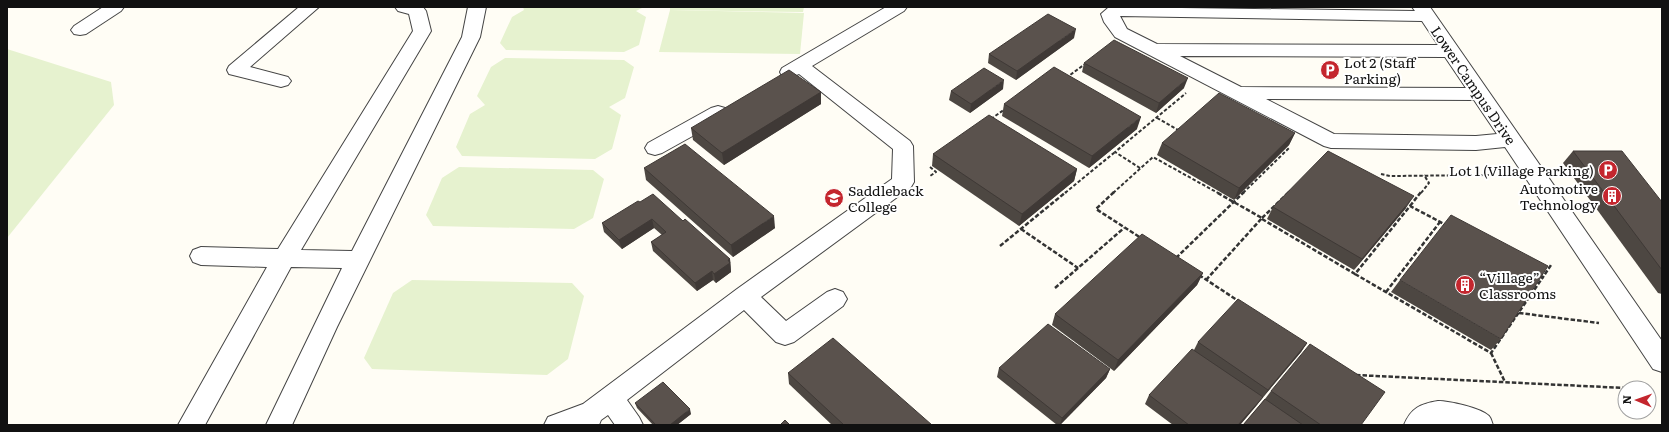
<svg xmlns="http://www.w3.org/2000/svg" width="1669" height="432" font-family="Literata,serif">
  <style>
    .pitch { fill: #e6f2cf }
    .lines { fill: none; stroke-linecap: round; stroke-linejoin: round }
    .minor-casing { stroke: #444; stroke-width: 2 }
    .path-far1 { stroke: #333; stroke-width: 2; stroke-dasharray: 3.5 2; stroke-linecap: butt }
    .path { stroke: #333; stroke-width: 2.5; stroke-dasharray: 4.5 2; stroke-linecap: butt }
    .minor { fill: #fff; fill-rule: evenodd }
    .wall { fill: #4d4742 }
    .shaded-wall { fill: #3f3936 }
    .building { fill: #5a524d; stroke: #3f3936 }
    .labels { text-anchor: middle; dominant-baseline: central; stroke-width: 4; stroke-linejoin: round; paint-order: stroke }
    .poi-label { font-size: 14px; fill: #111; stroke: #fff; text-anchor: start }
    .street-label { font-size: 14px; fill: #111; stroke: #fff }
  </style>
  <rect width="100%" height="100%" fill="#fffdf5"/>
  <!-- pitch -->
  <g class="pitch">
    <polygon points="523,7 644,7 636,11 646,17 639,45 624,52 506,50 500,43 512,17 524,10"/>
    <polygon points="670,7 804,7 803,12 670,10"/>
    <polygon points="670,10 804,13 800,54 659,52"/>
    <polygon points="7,49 111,82 114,105 7,238"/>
    <polygon points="505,58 624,60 634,67 625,98 609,107 621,115 612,149 595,159 462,156 456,147 470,114 485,105 477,96 491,67"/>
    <polygon points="459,167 593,170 604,179 593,218 574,229 433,226 426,215 442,178"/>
    <polygon points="412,280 572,283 584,296 568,359 547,375 372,369 364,358 393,293"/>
  </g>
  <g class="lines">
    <defs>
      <g id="minor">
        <polygon points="103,7 124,7 121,11 86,34 80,35 74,34 71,30 74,26"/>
        <polygon points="299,7 319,7 250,67 288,77 291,81 288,85 281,87 229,74 227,70 229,66"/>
        <polygon points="395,7 423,7 426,11 431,31 301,250 352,251 462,37 468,7 486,7 480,37 337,327 292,425 266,425 342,268 291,267 205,425 178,425 267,267 201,265 193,262 190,256 193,250 201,247 278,249 413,31 409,14 398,11"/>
        <polygon points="886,7 907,7 904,11 812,66 910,141 913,146 914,182 911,187 761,297 786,321 827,292 835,289 843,292 847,299 843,306 794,342 785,345 776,342 744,310 627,400 639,417 643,425 615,425 608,415 601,420 599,425 544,425 548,417 583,404 737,289 892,179 893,149 799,74 789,78 782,76 780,72 782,68"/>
        <path d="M1109,7L1415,11L1412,7H1430L1662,341V372L1653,369L1505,147L1476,150L1331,148L1324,146L1115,37L1104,22L1101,14ZM1120,16L1422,21L1438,45L1157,44L1127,29ZM1180,56L1445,57L1466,88L1241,87ZM1266,99L1474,100L1497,134L1476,136L1334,134Z"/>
        <polygon points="718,106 725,108 728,113 725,118 662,153 655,155 648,153 645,148 648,143 711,108"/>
        <path d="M1438,401C1449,401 1481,408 1489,416C1491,418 1492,423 1493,425H1404C1411,408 1420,404 1438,401Z"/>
      </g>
    </defs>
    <!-- minor casing -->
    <use href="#minor" class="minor-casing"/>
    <!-- path-far1 -->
    <g class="path-far1">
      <polyline points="1066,78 1085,64"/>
      <polyline points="1157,118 1180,131"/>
      <polyline points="991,119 1005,109"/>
      <polyline points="930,167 936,172 930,176"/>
      <polyline points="1140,168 1115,152 1186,93"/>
      <polyline points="1381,174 1390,176 1493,175"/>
      <polyline points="1065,193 1115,152"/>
      <polyline points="1113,193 1153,157 1218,193"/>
      <polyline points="1243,193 1290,147"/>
      <polyline points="1288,193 1291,190"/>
      <polyline points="1421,193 1429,183 1424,175"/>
    </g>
    <!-- path -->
    <g class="path">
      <polyline points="1114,192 1096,209 1141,238"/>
      <polyline points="1410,206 1421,192"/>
      <polyline points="1262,218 1289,192"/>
      <polyline points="1262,219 1355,274 1410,206 1446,225"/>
      <polyline points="1021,229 1078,268"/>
      <polyline points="1000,246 1066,192"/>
      <polyline points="1176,258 1244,192"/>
      <polyline points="1355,274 1491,353 1543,277"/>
      <polyline points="1199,275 1240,302"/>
      <polyline points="1540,276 1543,277 1551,265"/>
      <polyline points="1206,280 1262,218 1216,192"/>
      <polyline points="1055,288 1124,228"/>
      <polyline points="1386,292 1440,222"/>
      <polyline points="1519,313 1599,323"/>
      <polyline points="1491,353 1505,382"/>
      <polyline points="1356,375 1625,388"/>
    </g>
    <!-- minor -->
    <use href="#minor" class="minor"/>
  </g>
  <!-- wall -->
  <g class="wall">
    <polygon points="1074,38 1016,80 988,63 989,54"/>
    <polygon points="1084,63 1184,88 1156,113 1082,72"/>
    <polygon points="1003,89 970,113 949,100 951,91"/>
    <polygon points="821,92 821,104 724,165 693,140 691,128"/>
    <polygon points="1004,104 1137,129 1089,168 1002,116"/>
    <polygon points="1295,133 1289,145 1234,200 1157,155 1162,143"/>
    <polygon points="1573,151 1662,202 1662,294 1658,293 1563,163"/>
    <polygon points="933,154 1077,169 1074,181 1019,226 932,166"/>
    <polygon points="644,168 775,228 733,257 646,180"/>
    <polygon points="640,202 683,221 730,259 731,272 716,283 713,280 697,291 653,251 651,242 662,235 654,228 622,249 604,232 602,223"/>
    <polygon points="1273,207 1406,208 1354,270 1267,219"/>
    <polygon points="1203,273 1197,285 1114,371 1052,325 1055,314"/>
    <polygon points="1400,280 1501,339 1491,350 1391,292"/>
    <polygon points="1198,342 1307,343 1301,352 1240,425 1173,425 1145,404 1149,395 1194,350"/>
    <polygon points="999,368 1110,369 1106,378 1060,425 1057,425 997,377"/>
    <polygon points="788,373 932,425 832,425 789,384"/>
    <polygon points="1271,391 1361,425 1243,425 1265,399"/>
    <polygon points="635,403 691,414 677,425 653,425 637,408"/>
  </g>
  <!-- shaded-wall -->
  <g class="shaded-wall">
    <polygon points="1076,29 1074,38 1016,80 1017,71"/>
    <polygon points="1188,78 1184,88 1156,113 1159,103"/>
    <polygon points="1004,80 1003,89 970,113 971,104"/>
    <polygon points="821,92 821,104 724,165 722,153"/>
    <polygon points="1141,117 1137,129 1089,168 1092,156"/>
    <polygon points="1295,133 1289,145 1234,200 1239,188"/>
    <polygon points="1077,169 1074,181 1019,226 1022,214"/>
    <polygon points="1414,196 1406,208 1354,270 1362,259"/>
    <polygon points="774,216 775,228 733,257 731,245"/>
    <polygon points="652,219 654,228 622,249 619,240"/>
    <polygon points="730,259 731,272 716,283 714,274"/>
    <polygon points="712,271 713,280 697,291 695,283"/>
    <polygon points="1203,273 1197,285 1114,371 1118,360"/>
    <polygon points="1307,343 1301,352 1262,398 1268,390"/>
    <polygon points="1110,369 1106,378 1060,425 1062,418"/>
    <polygon points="1263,397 1257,405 1240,425 1238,425"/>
    <polygon points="690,409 691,414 677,425 670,425"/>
  </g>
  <!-- building -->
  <g class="building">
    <polygon points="1048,14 1076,29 1017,71 989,54"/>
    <polygon points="1114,40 1188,78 1159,103 1084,63"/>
    <polygon points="1054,67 1141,117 1092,156 1004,104"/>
    <polygon points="984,68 1004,80 971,104 951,91"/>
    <polygon points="789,70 821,92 722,153 691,128"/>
    <polygon points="1219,93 1295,133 1239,188 1162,143"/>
    <polygon points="989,115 1077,169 1022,214 933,154"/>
    <polygon points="685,144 774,216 731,245 644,168"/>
    <polygon points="1328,151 1414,196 1362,259 1273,207"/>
    <polygon points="1573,151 1622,151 1662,202 1662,270"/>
    <polygon points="653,194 683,221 685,219 730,259 728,260 730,263 714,274 712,271 695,283 651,242 666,232 652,219 619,240 602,223 638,201 640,202"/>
    <polygon points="1451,215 1548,266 1501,339 1400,280"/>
    <polygon points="1142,234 1203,273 1118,360 1055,314"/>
    <polygon points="1238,299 1307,343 1268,390 1198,342"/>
    <polygon points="1048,324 1110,369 1062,418 999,368"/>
    <polygon points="833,338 932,425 844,425 788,373"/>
    <polygon points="1310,344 1385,392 1361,425 1321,425 1271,391"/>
    <polygon points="1192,349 1263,397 1238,425 1189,425 1149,395"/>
    <polygon points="663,382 690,409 670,425 656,425 635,403"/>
    <polygon points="1265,399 1303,425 1243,425"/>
    <polygon points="785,420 790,425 780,425"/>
  </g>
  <!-- icons -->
  <defs>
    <symbol id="parking-disc" viewBox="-11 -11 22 22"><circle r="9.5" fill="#c4262e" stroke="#fff"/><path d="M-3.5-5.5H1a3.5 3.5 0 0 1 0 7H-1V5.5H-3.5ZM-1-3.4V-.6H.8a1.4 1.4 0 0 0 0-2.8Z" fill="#fff"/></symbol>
    <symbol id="building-disc" viewBox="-11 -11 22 22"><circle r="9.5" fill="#c4262e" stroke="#fff"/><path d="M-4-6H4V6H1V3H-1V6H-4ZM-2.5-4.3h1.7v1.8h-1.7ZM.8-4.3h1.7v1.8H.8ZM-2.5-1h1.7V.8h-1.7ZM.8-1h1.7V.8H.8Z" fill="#fff"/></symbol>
    <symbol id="university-disc" viewBox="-11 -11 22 22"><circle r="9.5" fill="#c4262e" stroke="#fff"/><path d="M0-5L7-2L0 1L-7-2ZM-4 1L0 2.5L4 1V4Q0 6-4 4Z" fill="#fff"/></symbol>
  </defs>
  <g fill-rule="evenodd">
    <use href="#parking-disc" x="1319" y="59" width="22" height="22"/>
    <use href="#parking-disc" x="1597" y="159" width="22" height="22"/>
    <use href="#building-disc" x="1601" y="185" width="22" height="22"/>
    <use href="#university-disc" x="823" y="187" width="22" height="22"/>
    <use href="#building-disc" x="1454" y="274" width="22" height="22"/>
  </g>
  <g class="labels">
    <!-- poi labels -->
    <g class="poi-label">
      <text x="1344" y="62">Lot 2 (Staff<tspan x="1344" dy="16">Parking)</tspan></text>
      <text x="1594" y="170" text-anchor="end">Lot 1 (Village Parking)</text>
      <text x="1598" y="188" text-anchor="end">Automotive<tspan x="1598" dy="16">Technology</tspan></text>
      <text x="848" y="190">Saddleback<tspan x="848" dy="16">College</tspan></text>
      <text x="1479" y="277">“Village”<tspan x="1479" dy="16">Classrooms</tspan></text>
    </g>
    <!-- street labels -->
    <g class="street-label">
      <text transform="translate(1474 85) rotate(56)">Lower Campus Drive</text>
    </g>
  </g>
  <!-- border -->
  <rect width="1669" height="432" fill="none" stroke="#111111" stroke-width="16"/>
  <!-- north arrow -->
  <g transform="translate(1637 400) rotate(272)"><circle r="19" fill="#ffffff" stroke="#a0a0a0"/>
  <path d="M0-3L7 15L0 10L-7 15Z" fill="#c4262e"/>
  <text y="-6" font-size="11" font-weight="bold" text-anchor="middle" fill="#111111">N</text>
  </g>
</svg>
